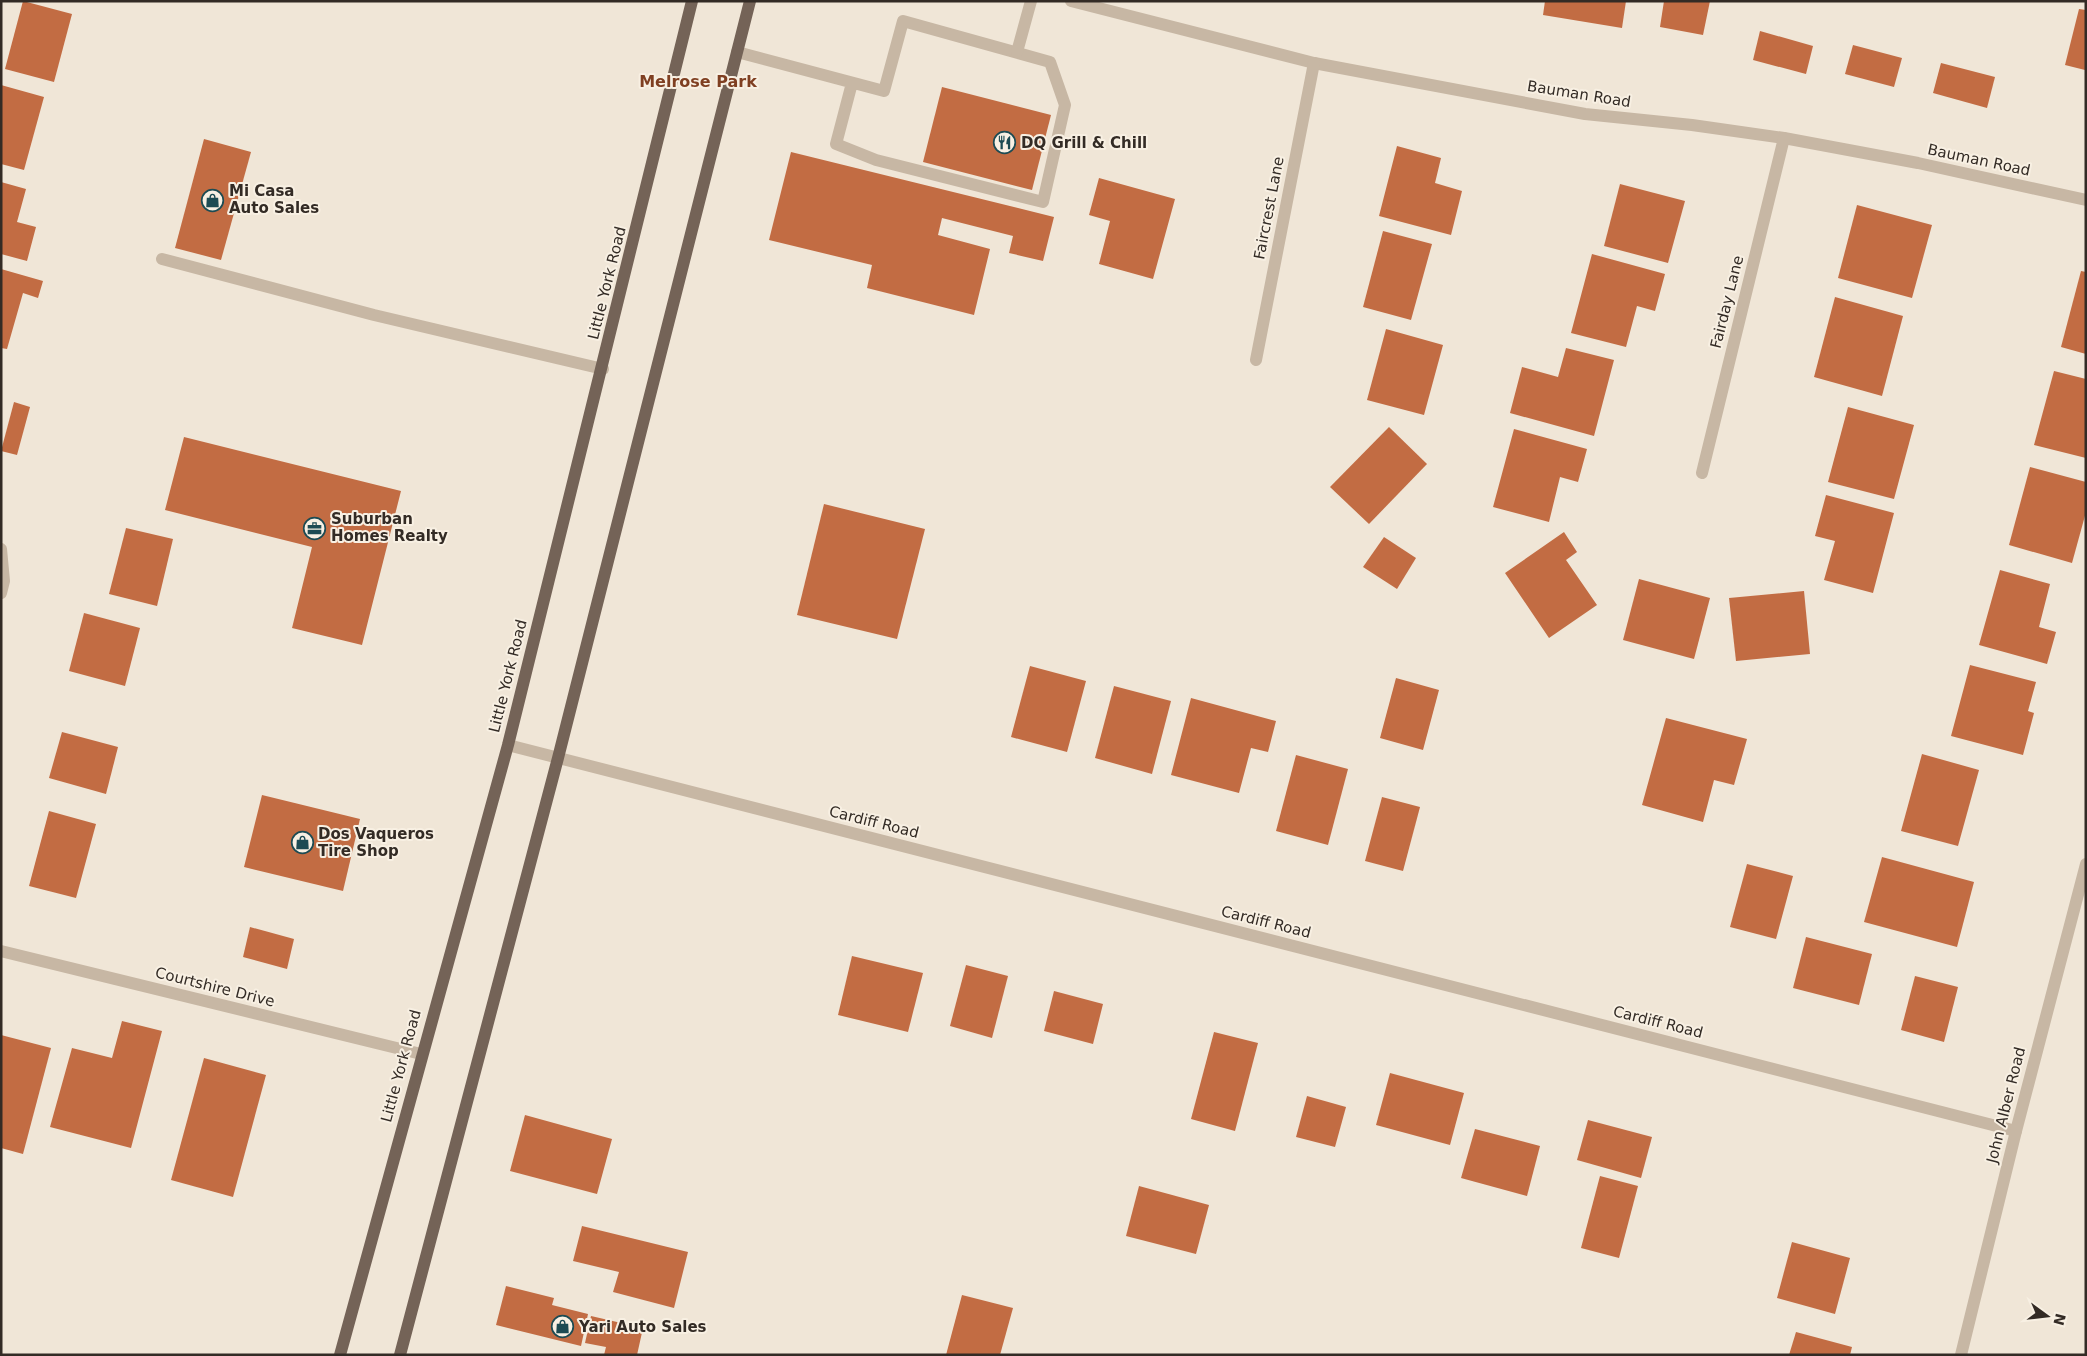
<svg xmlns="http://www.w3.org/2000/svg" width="2087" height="1356" font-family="'DejaVu Sans',sans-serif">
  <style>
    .building { fill: #c26c43 }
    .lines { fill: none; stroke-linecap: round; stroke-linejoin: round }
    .minor { stroke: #c7b7a4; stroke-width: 12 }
    .major { stroke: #746357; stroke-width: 12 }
    .labels { text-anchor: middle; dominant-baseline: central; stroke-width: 4; stroke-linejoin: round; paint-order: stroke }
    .street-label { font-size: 15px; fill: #332b25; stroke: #f8f0e3 }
    .poi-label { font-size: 15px; font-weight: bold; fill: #332b25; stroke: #f8f0e3; text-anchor: start }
    .neighbourhood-label { font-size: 16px; font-weight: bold; fill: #7f3f21; stroke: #f8f0e3 }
  </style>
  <rect width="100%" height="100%" fill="#f0e6d7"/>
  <!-- building -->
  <g class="building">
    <polygon points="23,1 72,14 54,82 5,69"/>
    <polygon points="1545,1 1626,1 1622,28 1543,15"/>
    <polygon points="1664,1 1710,1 1703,35 1660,27"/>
    <polygon points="2079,9 2086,10 2085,70 2065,65"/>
    <polygon points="1760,31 1813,46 1806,74 1753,60"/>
    <polygon points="1853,45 1902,58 1894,87 1845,74"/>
    <polygon points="1941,63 1995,77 1987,108 1933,93"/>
    <polygon points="1,85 44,97 24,170 1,164"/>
    <polygon points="942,87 1051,115 1032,190 923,162"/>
    <polygon points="204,139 251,152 221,260 175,248"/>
    <polygon points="1397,146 1441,158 1435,183 1462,191 1451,235 1379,216"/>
    <polygon points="791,152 1054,217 1043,261 1009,253 1013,236 942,218 938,235 990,249 974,315 867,288 872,265 769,240"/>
    <polygon points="1099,178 1175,199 1153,279 1099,264 1110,221 1089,215"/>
    <polygon points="1,182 26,189 17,222 36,227 27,261 1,254"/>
    <polygon points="1620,184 1685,201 1668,263 1604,246"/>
    <polygon points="1857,205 1932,225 1912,298 1838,278"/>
    <polygon points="1383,231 1432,244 1411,320 1363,307"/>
    <polygon points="1592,254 1665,274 1655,311 1637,306 1626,347 1571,333"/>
    <polygon points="1,269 43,281 38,298 23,293 7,349 1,348"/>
    <polygon points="2081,271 2086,272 2086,354 2061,347"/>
    <polygon points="1835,297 1903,316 1882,396 1814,377"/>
    <polygon points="1386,329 1443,345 1424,415 1367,400"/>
    <polygon points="1566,348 1614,360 1594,436 1510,413 1522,367 1558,377"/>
    <polygon points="2054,371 2086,379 2086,458 2034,445"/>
    <polygon points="14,402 30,407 17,455 1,451"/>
    <polygon points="1848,407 1914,425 1894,499 1828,482"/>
    <polygon points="1389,427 1427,464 1369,524 1330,487"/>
    <polygon points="1514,429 1587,449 1578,482 1560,477 1549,522 1493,507"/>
    <polygon points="184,437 401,491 362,645 292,628 312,547 165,510"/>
    <polygon points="2030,467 2086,482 2086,512 2072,563 2009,545"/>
    <polygon points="1826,495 1894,513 1873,593 1824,580 1835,541 1815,536"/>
    <polygon points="824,504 925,529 897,639 797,615"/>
    <polygon points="126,528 173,539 157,606 109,594"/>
    <polygon points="1564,532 1577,552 1566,560 1597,605 1549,638 1505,573"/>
    <polygon points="1384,537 1416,558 1397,589 1363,567"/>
    <polygon points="2000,570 2050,584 2039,627 2056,632 2047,664 1979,645"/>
    <polygon points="1639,579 1710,598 1694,659 1623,640"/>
    <polygon points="1804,591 1810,654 1736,661 1729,598"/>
    <polygon points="84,613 140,628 125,686 69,671"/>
    <polygon points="1970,665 2036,682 2028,711 2034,713 2023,755 1951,736"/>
    <polygon points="1030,666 1086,681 1067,752 1011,737"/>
    <polygon points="1396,678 1439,690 1423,750 1380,738"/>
    <polygon points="1114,686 1171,701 1152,774 1095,758"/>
    <polygon points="1191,698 1276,721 1268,752 1251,748 1239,793 1171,775"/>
    <polygon points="1666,718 1747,739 1734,785 1714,780 1703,822 1642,805"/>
    <polygon points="62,732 118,747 106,794 49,778"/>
    <polygon points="1922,754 1979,770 1958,846 1901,831"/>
    <polygon points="1296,755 1348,769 1328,845 1276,831"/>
    <polygon points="262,795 360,819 343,891 244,867"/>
    <polygon points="1382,797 1420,807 1403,871 1365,861"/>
    <polygon points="49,811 96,824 76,898 29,886"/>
    <polygon points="1882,857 1974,882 1957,947 1864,922"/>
    <polygon points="1747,864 1793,876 1776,939 1730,927"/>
    <polygon points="250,927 294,939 287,969 243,957"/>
    <polygon points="1806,937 1872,954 1859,1005 1793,988"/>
    <polygon points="852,956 923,973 908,1032 838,1015"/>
    <polygon points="966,965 1008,976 992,1038 950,1026"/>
    <polygon points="1915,976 1958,987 1944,1042 1901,1030"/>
    <polygon points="1054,991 1103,1004 1093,1044 1044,1031"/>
    <polygon points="122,1021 162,1031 131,1148 50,1127 72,1048 112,1058"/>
    <polygon points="1214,1032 1258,1043 1235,1131 1191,1119"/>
    <polygon points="1,1035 51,1048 23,1154 1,1148"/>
    <polygon points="204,1058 266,1075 233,1197 171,1180"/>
    <polygon points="1390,1073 1464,1093 1450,1145 1376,1125"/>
    <polygon points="1307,1096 1346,1107 1335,1147 1296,1137"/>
    <polygon points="525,1115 612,1139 597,1194 510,1171"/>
    <polygon points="1588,1120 1652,1137 1641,1178 1577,1160"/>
    <polygon points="1475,1129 1540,1146 1527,1196 1461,1178"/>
    <polygon points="1600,1176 1638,1186 1619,1258 1581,1248"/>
    <polygon points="1139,1186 1209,1205 1196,1254 1126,1236"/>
    <polygon points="582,1226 688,1252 674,1308 613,1292 619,1272 573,1261"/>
    <polygon points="1792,1242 1850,1258 1835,1314 1777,1298"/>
    <polygon points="506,1286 554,1298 552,1305 588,1314 581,1346 496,1325"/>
    <polygon points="962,1295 1013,1308 1000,1355 946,1355"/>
    <polygon points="591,1316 643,1328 637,1355 604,1355 606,1347 585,1343"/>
    <polygon points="1796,1332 1852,1347 1850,1355 1789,1355"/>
  </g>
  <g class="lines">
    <!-- minor -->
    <g class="minor">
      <polyline points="1071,1 1314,63 1585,114 1692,125 1784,138 1918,163 2086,200"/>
      <polyline points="737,52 884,91 903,21 1050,62 1065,105 1043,202 876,160 836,144 852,83"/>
      <polyline points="1017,52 1031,1"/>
      <polyline points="162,259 374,315 603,369"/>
      <polyline points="1256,360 1314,63"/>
      <polyline points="1702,473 1784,138"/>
      <polyline points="1,549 4,581 1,593"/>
      <polyline points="508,745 2016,1131"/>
      <polyline points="1,951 421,1054"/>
      <polyline points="1961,1355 2016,1131 2086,864"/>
    </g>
    <!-- major -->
    <g class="major">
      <polyline points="340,1355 508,745 692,1"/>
      <polyline points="400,1355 558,758 750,1"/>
    </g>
  </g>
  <!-- icons -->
  <defs>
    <symbol id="restaurant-ring" viewBox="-11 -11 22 22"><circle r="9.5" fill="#f8f0e3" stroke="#1d4b53" stroke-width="1.5"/><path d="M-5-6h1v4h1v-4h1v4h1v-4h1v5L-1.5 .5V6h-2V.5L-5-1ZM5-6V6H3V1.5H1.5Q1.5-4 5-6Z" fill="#1d4b53"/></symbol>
    <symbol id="shop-ring" viewBox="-11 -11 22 22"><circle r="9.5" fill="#f8f0e3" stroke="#1d4b53" stroke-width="1.5"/><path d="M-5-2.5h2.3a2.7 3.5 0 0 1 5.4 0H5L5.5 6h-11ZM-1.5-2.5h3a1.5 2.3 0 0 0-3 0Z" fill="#1d4b53"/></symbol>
    <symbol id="office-ring" viewBox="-11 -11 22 22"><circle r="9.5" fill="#f8f0e3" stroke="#1d4b53" stroke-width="1.5"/><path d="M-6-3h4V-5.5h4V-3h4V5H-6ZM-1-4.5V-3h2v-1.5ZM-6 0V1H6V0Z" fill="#1d4b53"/></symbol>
  </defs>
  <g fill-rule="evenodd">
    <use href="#restaurant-ring" x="992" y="130" width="25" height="25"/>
    <use href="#shop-ring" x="200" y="188" width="25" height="25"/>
    <use href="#office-ring" x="302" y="516" width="25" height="25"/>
    <use href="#shop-ring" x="290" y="830" width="25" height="25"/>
    <use href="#shop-ring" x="550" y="1314" width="25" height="25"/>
  </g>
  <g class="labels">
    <!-- street labels -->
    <g class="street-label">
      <text transform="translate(1579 94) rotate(9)">Bauman Road</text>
      <text transform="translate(1979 160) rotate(12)">Bauman Road</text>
      <text transform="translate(1269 208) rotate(-79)">Faircrest Lane</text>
      <text transform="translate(607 283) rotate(-76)">Little York Road</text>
      <text transform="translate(1727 302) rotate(-76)">Fairday Lane</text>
      <text transform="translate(508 676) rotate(-76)">Little York Road</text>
      <text transform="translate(874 822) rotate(14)">Cardiff Road</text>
      <text transform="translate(1266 922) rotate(14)">Cardiff Road</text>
      <text transform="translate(215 987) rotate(14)">Courtshire Drive</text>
      <text transform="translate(1658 1022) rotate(14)">Cardiff Road</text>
      <text transform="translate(401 1066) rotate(-75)">Little York Road</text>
      <text transform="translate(2006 1105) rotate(-76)">John Alber Road</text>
    </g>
    <!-- poi labels -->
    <g class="poi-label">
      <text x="1021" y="143">DQ Grill &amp; Chill</text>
      <text x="229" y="191">Mi Casa<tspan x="229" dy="17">Auto Sales</tspan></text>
      <text x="331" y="519">Suburban<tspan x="331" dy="17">Homes Realty</tspan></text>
      <text x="318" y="834">Dos Vaqueros<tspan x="318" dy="17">Tire Shop</tspan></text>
      <text x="579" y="1327">Yari Auto Sales</text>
    </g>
    <!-- neighbourhood labels -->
    <g class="neighbourhood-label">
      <text x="698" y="81">Melrose Park</text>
    </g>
  </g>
  <!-- border -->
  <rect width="2087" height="1356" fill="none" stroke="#332b25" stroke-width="5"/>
  <!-- north arrow -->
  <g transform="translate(2047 1316) rotate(105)" stroke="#f8f0e3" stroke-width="4" paint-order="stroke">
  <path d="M0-4L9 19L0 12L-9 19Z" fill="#332b25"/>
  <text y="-8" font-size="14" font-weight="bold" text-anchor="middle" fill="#332b25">N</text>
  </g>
</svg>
